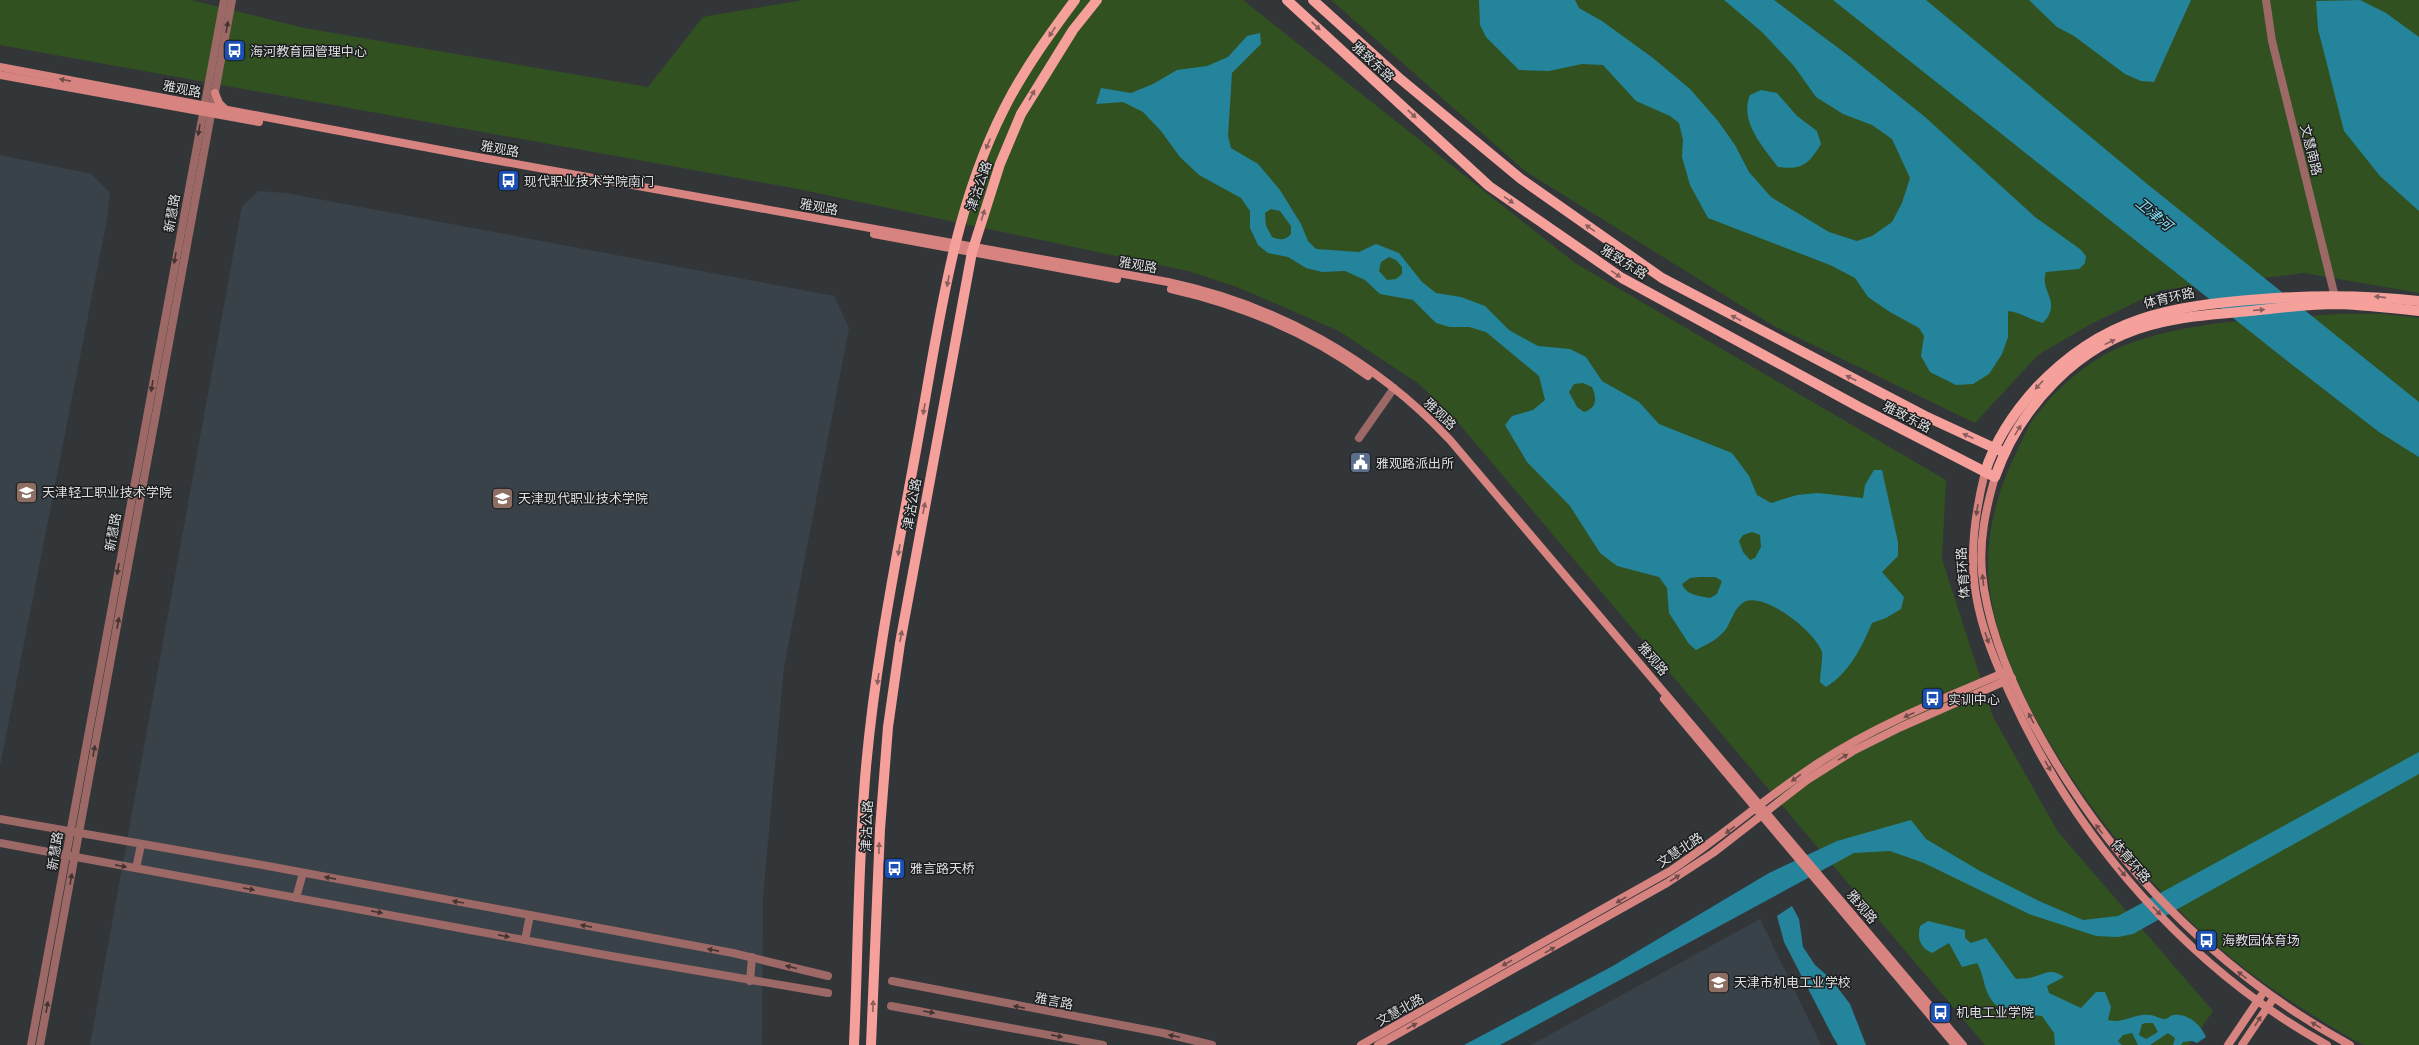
<svg xmlns="http://www.w3.org/2000/svg" width="2419" height="1045" font-family="Poppins,'Noto Sans SC',sans-serif">
  <style>
    .built { fill: #3a4249 }
    .green { fill: #325121 }
    .water { fill: #23849b; fill-rule: evenodd }
    .lines { fill: none; stroke-linecap: round; stroke-linejoin: round }
    .minor { stroke: #9d6966; stroke-width: 8 }
    .tertiary { stroke: #9d6966; stroke-width: 8 }
    .secondary { stroke: #d78480; stroke-width: 8 }
    .primary { stroke: #f6a09c; stroke-width: 10 }
    .oneway { fill: #895f5e }
    .oneway2 { fill: #433434 }
    .oneway3 { fill: #704c4b }
    .labels { text-anchor: middle; dominant-baseline: central; stroke-width: 3; stroke-linejoin: round; paint-order: stroke }
    .poi-label { font-size: 13px; fill: #dddfe1; stroke: #1c1e1f; text-anchor: start }
    .street-label { font-size: 13px; fill: #dddfe1; stroke: #1c1e1f }
    .water-label { font-size: 14px; font-style: italic; fill: #81e1fb; stroke: #1c1e1f }
  </style>
  <rect width="100%" height="100%" fill="#333639"/>
  <!-- built -->
  <g class="built">
    <polygon points="0,155 91,174 110,193 107,219 0,766"/>
    <polygon points="259,191 286,193 834,296 849,328 784,667 763,896 762,1045 90,1045 242,206"/>
    <polygon points="1760,919 1821,1045 1531,1045"/>
  </g>
  <!-- green -->
  <g class="green">
    <polygon points="0,0 191,0 304,28 648,87 703,17 803,0 1243,0 1575,263 1946,480 1942,559 1993,717 2058,832 2213,1011 2189,1045 1985,1045 1455,419 1419,384 1339,331 1237,287 1188,271 793,188 0,45"/>
    <polygon points="1331,0 2419,0 2419,293 2304,273 2161,290 2089,325 2038,355 1975,423 1774,326 1525,171"/>
    <path d="M2337,314H2385L2419,318V1045H2364L2354,1040C2306,1012 2258,982 2216,945C2126,867 2001,704 1989,583C1985,542 1994,502 2011,464C2017,451 2023,437 2030,424C2051,392 2088,360 2123,346C2191,319 2266,320 2337,314Z"/>
  </g>
  <!-- water -->
  <g class="water">
    <path d="M1479,0H1575L1579,8L1602,21L1653,58L1690,89L1718,121L1735,145L1749,172L1771,197L1829,232L1857,241L1872,236L1892,222L1902,203L1910,178L1892,139L1872,125L1843,114L1816,97L1794,66L1762,32L1724,0H1774L1849,56L1925,117L2035,217L2080,249L2086,256L2085,263L2079,269L2046,272C2039,292 2063,301 2043,323C2030,320 2020,312 2008,311V337L2002,354L1989,374L1973,384L1956,385L1930,372L1921,356L1924,336L1919,328L1890,312L1868,297L1855,278L1830,265L1708,218L1690,185L1682,157L1683,140L1679,123L1670,116L1636,101L1603,65L1582,64L1549,71L1519,70L1486,37L1480,25Z"/>
    <polygon points="1833,0 1926,0 2146,183 2419,402 2419,457 2379,432 2286,360"/>
    <polygon points="2029,0 2191,0 2154,82 2141,81 2125,74 2074,36 2057,27"/>
    <polygon points="2360,0 2386,13 2419,37 2419,211 2380,176 2344,131 2318,29 2316,1"/>
    <path d="M1260,33L1261,44L1232,73L1228,136L1231,148L1258,164L1280,190L1301,224L1308,241L1316,249L1359,252L1376,244L1399,253L1422,282L1436,293L1461,297L1485,306L1509,330L1538,346L1570,349L1586,357L1602,381L1639,402L1659,424L1732,453L1749,476L1757,495L1771,503L1797,495L1818,493L1863,498L1865,485L1874,470H1882L1898,542V556L1882,572L1904,597L1901,609L1886,618L1872,623C1862,647 1849,673 1826,687L1820,682C1820,675 1823,656 1822,652C1816,632 1764,591 1744,602C1734,608 1732,620 1726,629C1719,639 1706,645 1696,650L1689,644L1669,613L1667,588L1659,577L1617,566L1600,553L1570,506L1527,462L1505,425L1512,416L1533,410L1545,400L1539,376L1486,332L1469,327H1450L1436,323L1413,300L1380,294L1365,280L1345,271L1322,272L1306,268L1288,257L1268,253L1258,245L1250,228V211L1241,198L1199,175L1180,157L1161,131L1143,112L1123,102L1096,104L1101,88L1131,93L1153,84L1177,70L1207,66L1228,57L1247,36ZM1271,209L1280,211L1291,226V234C1285,241 1280,240 1272,237L1266,226L1265,213ZM1389,257L1396,260L1402,267V274L1396,279L1387,280L1379,271L1381,262ZM1583,383L1592,387C1597,399 1597,408 1584,412L1577,407L1569,392L1574,384ZM1752,532L1760,535L1761,547L1755,558L1750,560L1743,552L1739,541L1743,535ZM1700,577H1715L1722,581L1717,594L1710,598C1699,596 1686,595 1682,584L1690,578Z"/>
    <path d="M1761,90L1777,93L1797,116L1817,131L1821,144C1808,165 1802,170 1778,167C1763,147 1739,121 1750,95Z"/>
    <polygon points="2419,752 2419,774 2133,934 2118,937 2096,936 2029,914 1924,863 1890,851 1854,853 1500,1045 1464,1045 1611,967 1769,873 1837,841 1911,820 1926,839 1980,871 2039,901 2083,920 2118,916"/>
    <polygon points="1792,906 1799,919 1803,947 1815,965 1831,979 1850,1004 1866,1045 1838,1045 1833,1037 1784,942 1777,916"/>
    <path d="M1928,921L1965,930V938L1971,943L1986,938L2016,979C2022,978 2028,979 2033,977C2046,973 2052,968 2064,977L2047,986L2049,993L2081,1008L2096,992H2105L2111,1007L2108,1020C2126,1024 2133,1013 2150,1015C2154,1015 2160,1019 2165,1019C2167,1019 2170,1016 2173,1015C2188,1013 2201,1025 2206,1037L2197,1043L2192,1041L2183,1042L2181,1045H2173L2175,1038L2168,1033L2150,1045H2138L2132,1033L2123,1035L2118,1041L2122,1045H2055L2054,1033L2042,1016C2018,1013 1995,1016 1986,989C1983,980 1982,971 1977,963L1962,967L1949,943L1932,953C1920,947 1917,939 1920,926ZM2146,1023H2153L2158,1032L2146,1039L2139,1035L2142,1024Z"/>
  </g>
  <g class="lines">
    <!-- minor -->
    <g class="minor">
      <polyline points="1359,438 1394,388"/>
      <polyline points="136,868 141,845"/>
      <polyline points="296,898 303,873"/>
      <polyline points="525,940 530,915"/>
      <polyline points="750,981 752,957"/>
    </g>
    <!-- tertiary -->
    <g class="tertiary">
      <polyline points="2266,0 2272,41 2336,301"/>
      <polyline points="0,819 268,866 733,953 828,976"/>
      <polyline points="0,843 611,956 828,993"/>
      <polyline points="892,981 1163,1033 1212,1045"/>
      <polyline points="891,1006 1103,1045"/>
      <polyline points="31,1045 224,0"/>
      <polyline points="40,1045 232,0"/>
    </g>
    <!-- secondary -->
    <g class="secondary">
      <path d="M0,67L472,156L1168,282C1276,305 1374,359 1450,440L1963,1045"/>
      <polyline points="0,75 259,122"/>
      <polyline points="215,93 219,103 226,110"/>
      <polyline points="874,234 1117,279"/>
      <path d="M1171,289C1242,305 1309,333 1368,376"/>
      <path d="M1985,472C1975,513 1969,554 1976,595C1982,631 1996,664 2011,696C2076,839 2189,969 2327,1045"/>
      <path d="M1995,477C1986,508 1979,540 1982,573C1987,626 2009,678 2034,725C2107,860 2215,971 2350,1045"/>
      <polyline points="1664,699 1955,1045"/>
      <path d="M1361,1045L1670,871C1722,837 1768,795 1820,762C1878,724 1945,698 2008,671"/>
      <polyline points="1378,1045 1667,883 1713,853 1807,780 1853,751 1901,727 2012,678"/>
      <polyline points="2228,1045 2261,996"/>
      <polyline points="2242,1045 2271,1002"/>
    </g>
    <!-- primary -->
    <g class="primary">
      <path d="M1287,0L1489,186L1622,278L1859,407L1995,477C2020,406 2077,345 2151,325C2183,316 2217,314 2250,311C2279,308 2308,304 2338,304C2365,305 2392,308 2419,311"/>
      <polyline points="1313,0 1398,77 1521,179 1662,278 1925,416 2003,452"/>
      <path d="M1985,472C1995,441 2015,411 2037,387C2103,317 2169,306 2262,299C2315,295 2366,295 2419,301"/>
      <path d="M854,1045C858,956 858,867 865,779C874,667 897,555 917,445C938,332 951,213 1004,109C1023,71 1049,35 1075,0"/>
      <polyline points="871,1045 880,829 888,727 900,643 972,252 1000,164 1021,114 1073,30 1097,0"/>
    </g>
  </g>
  <!-- one-way arrows -->
  <defs><path id="oneway-solid" d="M-6-.8H1V-3.2L6.5 0L1 3.2V.8H-6Z"/></defs>
  <g class="oneway">
    <use href="#oneway-solid" transform="translate(1316 26) rotate(43)"/>
    <use href="#oneway-solid" transform="translate(1052 32) rotate(124)"/>
    <use href="#oneway-solid" transform="translate(1032 95) rotate(-61)"/>
    <use href="#oneway-solid" transform="translate(1412 114) rotate(43)"/>
    <use href="#oneway-solid" transform="translate(988 144) rotate(113)"/>
    <use href="#oneway-solid" transform="translate(1509 200) rotate(35)"/>
    <use href="#oneway-solid" transform="translate(983 215) rotate(-73)"/>
    <use href="#oneway-solid" transform="translate(1590 228) rotate(-145)"/>
    <use href="#oneway-solid" transform="translate(1616 274) rotate(35)"/>
    <use href="#oneway-solid" transform="translate(948 281) rotate(101)"/>
    <use href="#oneway-solid" transform="translate(2380 297) rotate(-174)"/>
    <use href="#oneway-solid" transform="translate(2259 310) rotate(-5)"/>
    <use href="#oneway-solid" transform="translate(1736 318) rotate(-152)"/>
    <use href="#oneway-solid" transform="translate(2110 342) rotate(-26)"/>
    <use href="#oneway-solid" transform="translate(1851 378) rotate(-153)"/>
    <use href="#oneway-solid" transform="translate(2039 385) rotate(133)"/>
    <use href="#oneway-solid" transform="translate(924 409) rotate(100)"/>
    <use href="#oneway-solid" transform="translate(2018 430) rotate(-58)"/>
    <use href="#oneway-solid" transform="translate(1968 436) rotate(-156)"/>
    <use href="#oneway-solid" transform="translate(924 508) rotate(-79)"/>
    <use href="#oneway-solid" transform="translate(899 550) rotate(99)"/>
    <use href="#oneway-solid" transform="translate(901 636) rotate(-80)"/>
    <use href="#oneway-solid" transform="translate(878 679) rotate(98)"/>
    <use href="#oneway-solid" transform="translate(879 848) rotate(-89)"/>
    <use href="#oneway-solid" transform="translate(873 1006) rotate(-88)"/>
  </g>
  <g class="oneway2">
    <use href="#oneway-solid" transform="translate(227 27) rotate(-80)"/>
    <use href="#oneway-solid" transform="translate(199 130) rotate(100)"/>
    <use href="#oneway-solid" transform="translate(175 258) rotate(100)"/>
    <use href="#oneway-solid" transform="translate(152 386) rotate(100)"/>
    <use href="#oneway-solid" transform="translate(118 569) rotate(100)"/>
    <use href="#oneway-solid" transform="translate(118 623) rotate(-80)"/>
    <use href="#oneway-solid" transform="translate(94 751) rotate(-80)"/>
    <use href="#oneway-solid" transform="translate(121 866) rotate(11)"/>
    <use href="#oneway-solid" transform="translate(330 878) rotate(-169)"/>
    <use href="#oneway-solid" transform="translate(71 879) rotate(-80)"/>
    <use href="#oneway-solid" transform="translate(249 889) rotate(10)"/>
    <use href="#oneway-solid" transform="translate(458 902) rotate(-170)"/>
    <use href="#oneway-solid" transform="translate(377 912) rotate(11)"/>
    <use href="#oneway-solid" transform="translate(586 926) rotate(-169)"/>
    <use href="#oneway-solid" transform="translate(504 936) rotate(11)"/>
    <use href="#oneway-solid" transform="translate(713 950) rotate(-169)"/>
    <use href="#oneway-solid" transform="translate(791 967) rotate(-166)"/>
    <use href="#oneway-solid" transform="translate(47 1007) rotate(-80)"/>
    <use href="#oneway-solid" transform="translate(1019 1007) rotate(-169)"/>
    <use href="#oneway-solid" transform="translate(929 1012) rotate(10)"/>
    <use href="#oneway-solid" transform="translate(1057 1036) rotate(11)"/>
    <use href="#oneway-solid" transform="translate(1174 1036) rotate(-168)"/>
  </g>
  <g class="oneway3">
    <use href="#oneway-solid" transform="translate(65 80) rotate(-169)"/>
    <use href="#oneway-solid" transform="translate(1977 510) rotate(99)"/>
    <use href="#oneway-solid" transform="translate(1983 580) rotate(-96)"/>
    <use href="#oneway-solid" transform="translate(1987 638) rotate(71)"/>
    <use href="#oneway-solid" transform="translate(1909 715) rotate(156)"/>
    <use href="#oneway-solid" transform="translate(2031 718) rotate(-118)"/>
    <use href="#oneway-solid" transform="translate(1843 757) rotate(-31)"/>
    <use href="#oneway-solid" transform="translate(2048 766) rotate(60)"/>
    <use href="#oneway-solid" transform="translate(1796 778) rotate(144)"/>
    <use href="#oneway-solid" transform="translate(2099 829) rotate(-127)"/>
    <use href="#oneway-solid" transform="translate(1730 830) rotate(142)"/>
    <use href="#oneway-solid" transform="translate(2122 872) rotate(50)"/>
    <use href="#oneway-solid" transform="translate(1675 878) rotate(-33)"/>
    <use href="#oneway-solid" transform="translate(1621 900) rotate(150)"/>
    <use href="#oneway-solid" transform="translate(2157 911) rotate(46)"/>
    <use href="#oneway-solid" transform="translate(1550 950) rotate(-29)"/>
    <use href="#oneway-solid" transform="translate(1507 963) rotate(151)"/>
    <use href="#oneway-solid" transform="translate(2242 975) rotate(-142)"/>
    <use href="#oneway-solid" transform="translate(2258 1021) rotate(-57)"/>
    <use href="#oneway-solid" transform="translate(2316 1025) rotate(-149)"/>
    <use href="#oneway-solid" transform="translate(1412 1026) rotate(-29)"/>
  </g>
  <!-- icons -->
  <defs>
    <symbol id="bus-square" viewBox="-11 -11 22 22"><rect x="-9" y="-9" width="18" height="18" rx="4" fill="#1a4fb4" stroke="#1c1e1f"/><path d="M-5-6H5V4H4V6H2V4H-2V6H-4V4H-5ZM-3.5-4V0h7V-4ZM-3.5 1.2v1.5H-2V1.2ZM2 1.2v1.5H3.5V1.2Z" fill="#fff"/></symbol>
    <symbol id="civic-square" viewBox="-11 -11 22 22"><rect x="-9" y="-9" width="18" height="18" rx="4" fill="#5c6f8a" stroke="#1c1e1f"/><path d="M-.6-6.5H3V-4.5H.6V-3L4-1V1h2V6H-6V1h2V-1L-.6-3ZM-1.2 2.5V6h2.4V2.5Z" fill="#fff"/></symbol>
    <symbol id="university-square" viewBox="-11 -11 22 22"><rect x="-9" y="-9" width="18" height="18" rx="4" fill="#8d6e63" stroke="#1c1e1f"/><path d="M0-5L7-2L0 1L-7-2ZM-4 1L0 2.5L4 1V4Q0 6-4 4Z" fill="#fff"/></symbol>
    <symbol id="school-square" viewBox="-11 -11 22 22"><rect x="-9" y="-9" width="18" height="18" rx="4" fill="#8d6e63" stroke="#1c1e1f"/><path d="M0-5L7-2L0 1L-7-2ZM-4 1L0 2.5L4 1V4Q0 6-4 4Z" fill="#fff"/></symbol>
  </defs>
  <g fill-rule="evenodd">
    <use href="#bus-square" x="222" y="38" width="25" height="25"/>
    <use href="#bus-square" x="496" y="168" width="25" height="25"/>
    <use href="#civic-square" x="1348" y="450" width="25" height="25"/>
    <use href="#university-square" x="14" y="480" width="25" height="25"/>
    <use href="#university-square" x="490" y="486" width="25" height="25"/>
    <use href="#bus-square" x="1920" y="686" width="25" height="25"/>
    <use href="#bus-square" x="882" y="856" width="25" height="25"/>
    <use href="#bus-square" x="2194" y="928" width="25" height="25"/>
    <use href="#school-square" x="1706" y="970" width="25" height="25"/>
    <use href="#bus-square" x="1928" y="1000" width="25" height="25"/>
  </g>
  <g class="labels">
    <!-- poi labels -->
    <g class="poi-label">
      <text x="250" y="51">海河教育园管理中心</text>
      <text x="524" y="181">现代职业技术学院南门</text>
      <text x="1376" y="463">雅观路派出所</text>
      <text x="42" y="492">天津轻工职业技术学院</text>
      <text x="518" y="498">天津现代职业技术学院</text>
      <text x="1948" y="699">实训中心</text>
      <text x="910" y="868">雅言路天桥</text>
      <text x="2222" y="940">海教园体育场</text>
      <text x="1734" y="982">天津市机电工业学校</text>
      <text x="1956" y="1012">机电工业学院</text>
    </g>
    <!-- street labels -->
    <g class="street-label">
      <text transform="translate(1373 62) rotate(43)">雅致东路</text>
      <text transform="translate(182 89) rotate(11)">雅观路</text>
      <text transform="translate(500 149) rotate(10)">雅观路</text>
      <text transform="translate(2311 150) rotate(76)">文慧南路</text>
      <text transform="translate(979 186) rotate(-71)">津沽公路</text>
      <text transform="translate(819 207) rotate(10)">雅观路</text>
      <text transform="translate(172 213) rotate(-80)">新慧路</text>
      <text transform="translate(1624 262) rotate(32)">雅致东路</text>
      <text transform="translate(1138 265) rotate(10)">雅观路</text>
      <text transform="translate(2169 298) rotate(-13)">体育环路</text>
      <text transform="translate(1440 414) rotate(44)">雅观路</text>
      <text transform="translate(1907 417) rotate(27)">雅致东路</text>
      <text transform="translate(912 504) rotate(-80)">津沽公路</text>
      <text transform="translate(113 532) rotate(-80)">新慧路</text>
      <text transform="translate(1963 573) rotate(-94)">体育环路</text>
      <text transform="translate(1653 659) rotate(50)">雅观路</text>
      <text transform="translate(867 826) rotate(-88)">津沽公路</text>
      <text transform="translate(1680 850) rotate(-33)">文慧北路</text>
      <text transform="translate(55 851) rotate(-81)">新慧路</text>
      <text transform="translate(2131 861) rotate(50)">体育环路</text>
      <text transform="translate(1862 907) rotate(50)">雅观路</text>
      <text transform="translate(1054 1001) rotate(11)">雅言路</text>
      <text transform="translate(1400 1010) rotate(-29)">文慧北路</text>
    </g>
    <!-- water labels -->
    <g class="water-label">
      <text transform="translate(2154 214) rotate(40)">卫津河</text>
    </g>
  </g>
</svg>
